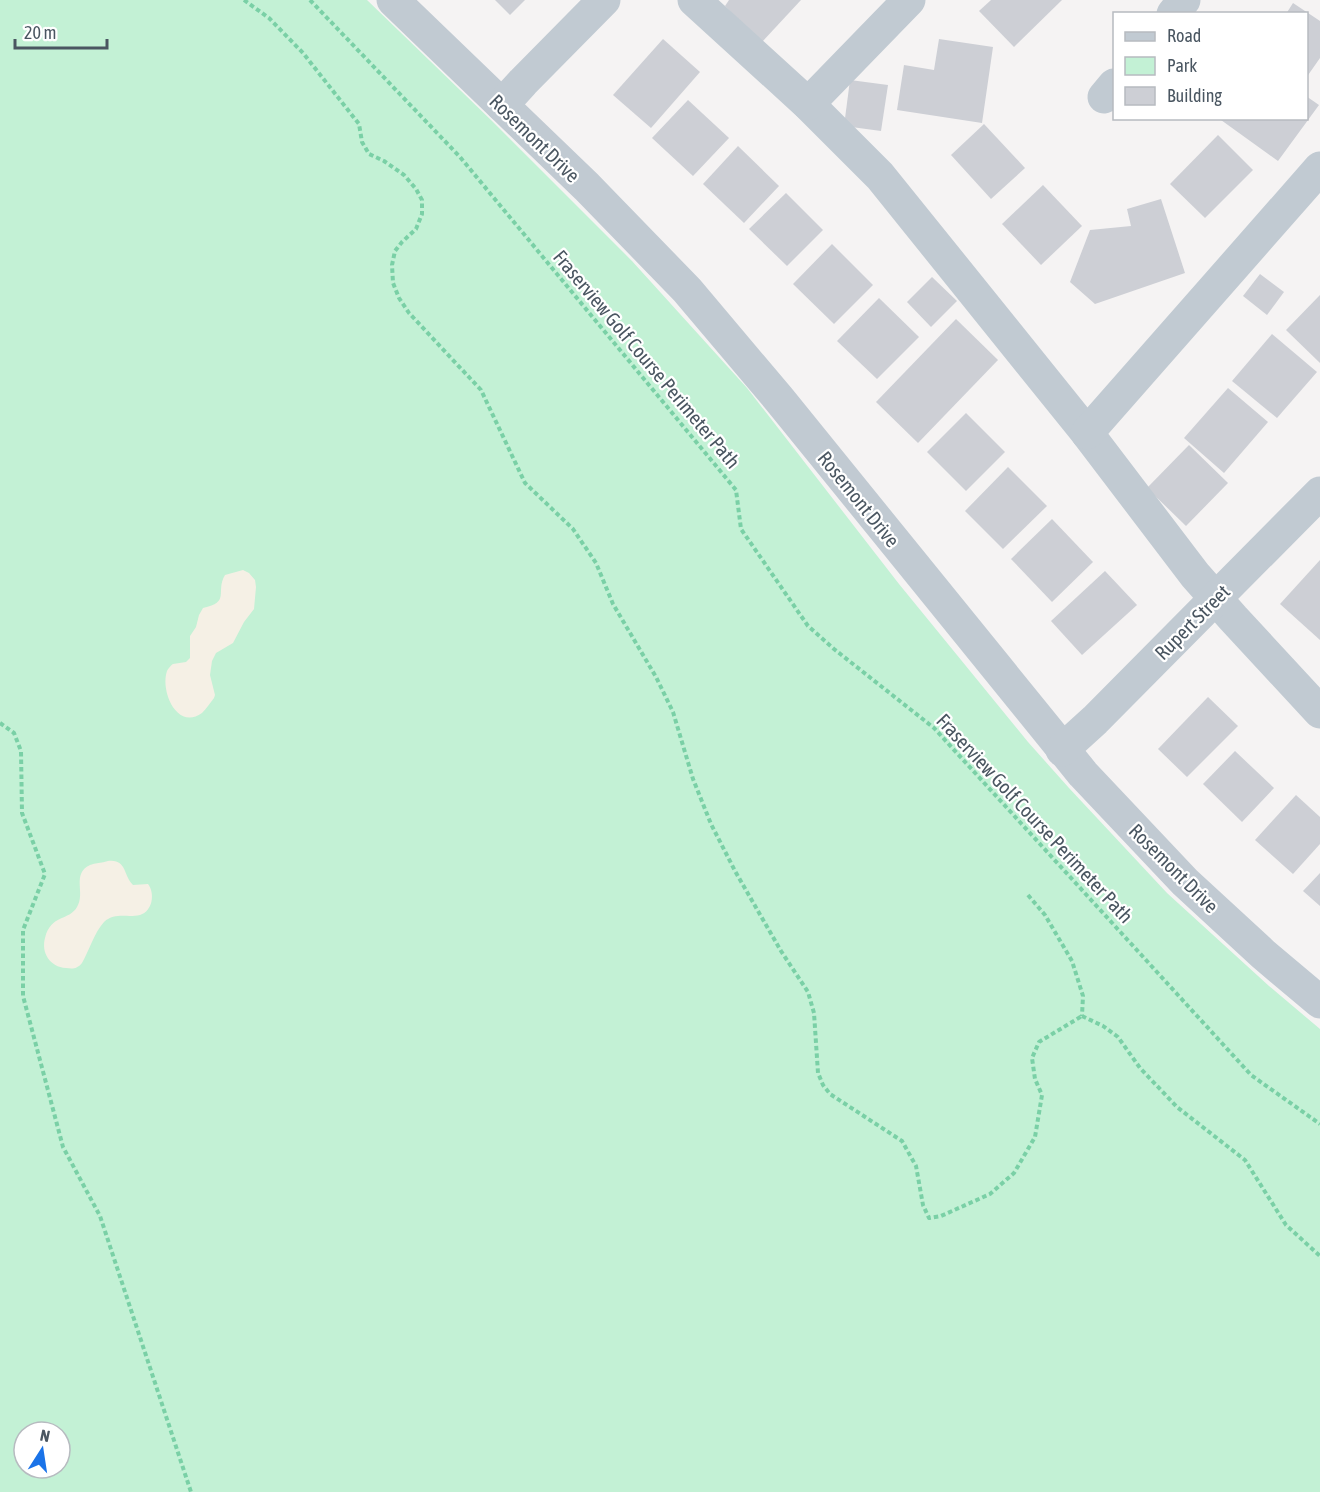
<svg xmlns="http://www.w3.org/2000/svg" width="1320" height="1492" font-family="'Asap Condensed',sans-serif">
  <style>
    .green { fill: #c3f1d5; fill-rule: evenodd }
    .sand { fill: #f5f0e5 }
    .building { fill: #cdcfd5 }
    .lines { fill: none; stroke-linecap: round; stroke-linejoin: round }
    .path { stroke: #7ad0a6; stroke-width: 4; stroke-dasharray: 4.5 3; stroke-linecap: butt }
    .minor { stroke: #c1cad2; stroke-width: 33 }
    .labels { text-anchor: middle; dominant-baseline: central; stroke-width: 4.5; stroke-linejoin: round; paint-order: stroke }
    .street-label { font-size: 20px; fill: #4a5661; stroke: #fff }
  </style>
  <rect width="100%" height="100%" fill="#f5f3f3"/>
  <!-- green -->
  <path class="green" d="M0,0H367L491,120L632,261L747,388L899,584L1028,742L1069,788L1167,893L1269,986L1320,1029V1492H0ZM24,1432H60V1468H24Z"/>
  <!-- sand -->
  <g class="sand">
    <path d="M243,570L249,573L255,580L256,587L254,609L244,622L233,643L216,653L212,661L210,675L215,695L214,698C210,703 206,709 202,713C177,731 160,691 167,671C168,669 171,665 173,664L186,662L190,658V636L196,627L199,615L203,608C231,602 215,592 225,575Z"/>
    <path d="M108,861C127,859 123,875 133,885L148,884C155,893 153,911 140,915C127,918 115,912 104,922C94,933 89,951 82,963C77,969 73,969 66,968C50,967 41,953 45,938C51,914 69,921 77,907C86,893 71,874 90,865C95,863 102,863 108,861Z"/>
  </g>
  <!-- building -->
  <g class="building">
    <polygon points="495,0 525,0 510,15"/>
    <polygon points="729,0 801,0 761,43 725,6"/>
    <polygon points="991,0 1062,0 1014,47 979,11"/>
    <polygon points="1293,3 1320,21 1320,58 1306,78 1306,14 1286,14"/>
    <polygon points="663,39 700,72 651,128 613,95"/>
    <polygon points="939,39 993,47 982,123 897,110 904,65 934,70"/>
    <polygon points="850,80 888,85 881,131 844,126"/>
    <polygon points="1306,96 1319,105 1278,161 1221,120 1223,118 1306,118"/>
    <polygon points="688,100 729,138 693,176 652,138"/>
    <polygon points="984,124 1025,168 991,199 951,155"/>
    <polygon points="1218,135 1253,170 1205,218 1170,184"/>
    <polygon points="738,146 779,186 744,223 703,184"/>
    <polygon points="1043,185 1082,226 1041,265 1002,224"/>
    <polygon points="786,193 823,230 787,266 749,229"/>
    <polygon points="1161,199 1185,273 1095,304 1070,282 1090,230 1131,226 1127,209"/>
    <polygon points="832,244 873,285 834,324 793,284"/>
    <polygon points="1260,274 1284,292 1267,315 1243,296"/>
    <polygon points="932,277 957,301 931,327 907,302"/>
    <polygon points="1320,295 1320,363 1286,330"/>
    <polygon points="879,298 919,337 877,379 837,341"/>
    <polygon points="956,319 998,360 918,443 876,402"/>
    <polygon points="1272,334 1317,372 1277,418 1232,381"/>
    <polygon points="1228,388 1268,422 1224,473 1184,438"/>
    <polygon points="966,413 1005,452 966,491 927,452"/>
    <polygon points="1189,445 1228,483 1186,526 1147,488"/>
    <polygon points="1008,467 1047,506 1003,549 965,511"/>
    <polygon points="1052,519 1093,562 1052,602 1011,559"/>
    <polygon points="1320,560 1320,640 1280,604"/>
    <polygon points="1105,571 1137,605 1082,655 1051,621"/>
    <polygon points="1208,697 1238,726 1187,777 1158,749"/>
    <polygon points="1235,751 1274,788 1242,822 1203,784"/>
    <polygon points="1296,795 1320,817 1320,844 1293,874 1255,840"/>
    <polygon points="1320,873 1320,906 1303,891"/>
  </g>
  <g class="lines">
    <!-- path -->
    <g class="path">
      <polyline points="244,0 269,18 303,53 359,124 362,142 369,154 384,161 404,175 416,189 422,200 422,214 416,229 402,242 395,251 392,265 393,283 399,298 409,313 481,390 525,483 573,529 596,563 613,604 656,677 673,712 693,779 711,824 735,871 781,951 808,992 814,1013 818,1073 823,1085 830,1094 902,1141 916,1166 923,1205 929,1218 941,1216 990,1194 1014,1173 1035,1137 1042,1095 1035,1079 1032,1058 1039,1042 1082,1016"/>
      <polyline points="310,0 460,157 736,490 741,529 808,626 834,649 934,728 1251,1075 1320,1124"/>
      <polyline points="0,723 14,733 21,751 22,813 45,874 23,930 23,996 63,1147 100,1216 191,1492"/>
      <polyline points="1028,895 1045,915 1072,961 1083,996 1082,1016"/>
      <polyline points="1082,1016 1103,1026 1118,1037 1140,1068 1177,1107 1245,1160 1286,1225 1320,1256"/>
    </g>
    <!-- minor -->
    <g class="minor">
      <polyline points="393,0 587,187 687,290 779,399 1083,774 1185,882 1263,954 1320,1002"/>
      <polyline points="694,0 808,104 880,176 1087,433 1195,575 1233,618 1320,712"/>
      <polyline points="1173,14 1184,0"/>
      <polyline points="1104,97 1114,85"/>
      <polyline points="808,104 909,0"/>
      <polyline points="502,105 523,82 604,0"/>
      <polyline points="1087,433 1320,168"/>
      <polyline points="1062,750 1095,720 1320,493"/>
    </g>
  </g>
  <g class="labels">
    <!-- street labels -->
    <g class="street-label">
      <text transform="translate(535 138) rotate(44)">Rosemont Drive</text>
      <text transform="translate(647 359) rotate(50)">Fraserview Golf Course Perimeter Path</text>
      <text transform="translate(859 499) rotate(51)">Rosemont Drive</text>
      <text transform="translate(1192 622) rotate(-45)">Rupert Street</text>
      <text transform="translate(1035 818) rotate(47)">Fraserview Golf Course Perimeter Path</text>
      <text transform="translate(1174 868) rotate(45)">Rosemont Drive</text>
    </g>
  </g>
  <!-- legend -->
  <rect x="1113" y="12" width="195" height="108" fill="#ffffff" stroke="#b7bbc0" stroke-width="1.5"/>
  <rect x="1125" y="32" width="30" height="9" fill="#c1cad2" stroke="#b7bbc0" stroke-width="1.5"/>
  <text x="1167" y="42" font-size="18" fill="#4a5661">Road</text>
  <rect x="1125" y="57" width="30" height="18" fill="#c3f1d5" stroke="#b7bbc0" stroke-width="1.5"/>
  <text x="1167" y="72" font-size="18" fill="#4a5661">Park</text>
  <rect x="1125" y="87" width="30" height="18" fill="#cdcfd5" stroke="#b7bbc0" stroke-width="1.5"/>
  <text x="1167" y="102" font-size="18" fill="#4a5661">Building</text>
  <!-- north arrow -->
  <g transform="translate(42 1450) rotate(12)"><circle r="28" fill="#ffffff" stroke="#b7bbc0" stroke-width="1.5"/>
  <path d="M0-4.5L10 22L0 15L-10 22Z" fill="#1a73e8"/>
  <text y="-9" font-size="16" font-weight="bold" text-anchor="middle" fill="#4a5661">N</text>
  </g>
  <!-- scale -->
  <path d="M15 39v9h92v-9" fill="none" stroke="#4a5661" stroke-width="3"/>
  <text x="24" y="39" font-size="18" fill="#4a5661" stroke="#ffffff" stroke-width="4.5" paint-order="stroke">20 m</text>
</svg>
